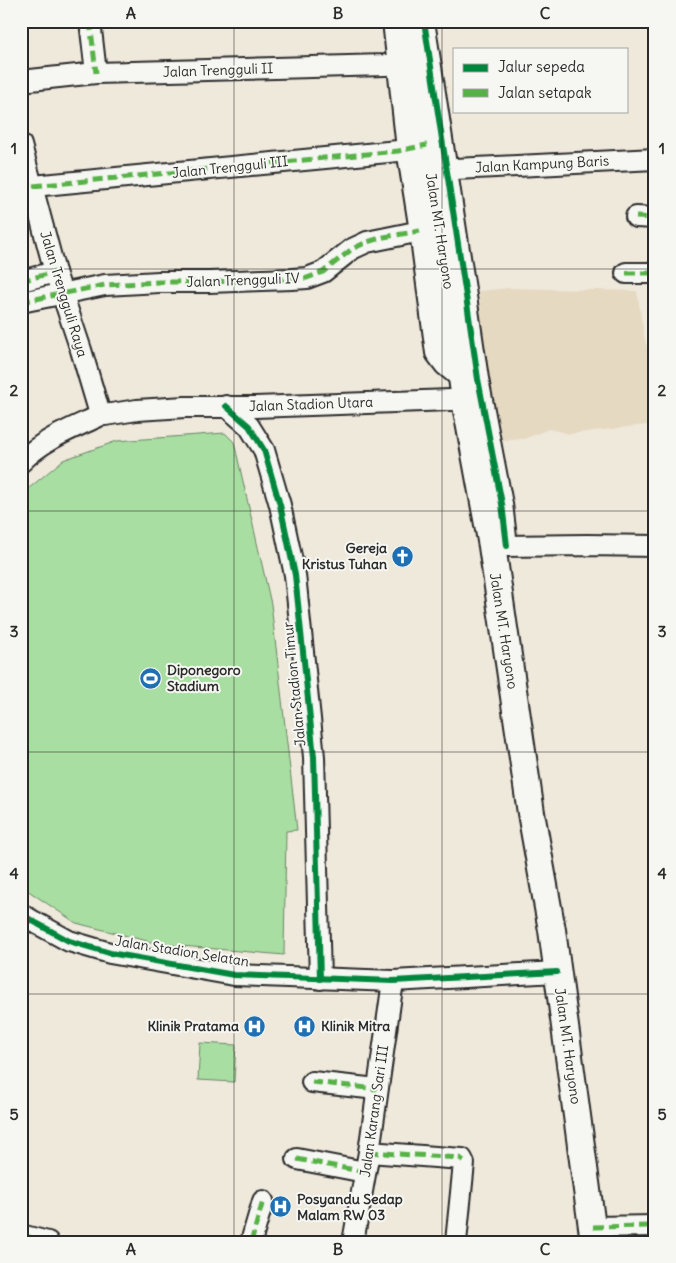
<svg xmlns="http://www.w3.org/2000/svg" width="676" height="1263" font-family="Delius,sans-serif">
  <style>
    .built { fill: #e6d9c2 }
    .green { fill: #a8dea1; stroke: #6a8466 }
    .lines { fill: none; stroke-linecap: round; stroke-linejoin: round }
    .minor-casing { stroke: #2b2b2b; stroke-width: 24 }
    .major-casing { stroke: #2b2b2b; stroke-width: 30 }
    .minor { stroke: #f6f6f2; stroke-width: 20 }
    .major { stroke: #f6f6f2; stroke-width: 26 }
    .quiet { stroke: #56b246; stroke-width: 5; stroke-dasharray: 10 5; stroke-linecap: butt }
    .cycleway-casing { stroke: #f6f6f2; stroke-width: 9 }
    .cycleway { stroke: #00873e; stroke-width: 6 }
    .grid { fill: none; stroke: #2b2b2b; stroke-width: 1; stroke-opacity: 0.55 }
    .labels { text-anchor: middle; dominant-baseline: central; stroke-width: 4; stroke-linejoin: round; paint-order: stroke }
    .street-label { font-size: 14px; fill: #2b2b2b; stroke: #f6f6f2 }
    .poi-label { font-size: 14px; font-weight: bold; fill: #2b2b2b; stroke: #f6f6f2; text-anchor: start }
    .neatline { fill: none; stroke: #2b2b2b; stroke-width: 2 }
    .grid-label { font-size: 16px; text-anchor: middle; font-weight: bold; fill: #2b2b2b }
  </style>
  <rect width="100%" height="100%" fill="#efe9dc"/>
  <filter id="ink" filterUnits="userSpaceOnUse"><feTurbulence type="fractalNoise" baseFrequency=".02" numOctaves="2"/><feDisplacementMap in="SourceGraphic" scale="10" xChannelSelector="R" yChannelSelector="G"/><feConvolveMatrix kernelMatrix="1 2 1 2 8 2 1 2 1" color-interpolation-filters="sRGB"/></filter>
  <g filter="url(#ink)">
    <!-- built -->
    <polygon class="built" points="509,288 637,291 645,341 650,352 655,387 655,424 569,434 549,429 524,439 491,441 479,291"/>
    <!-- green -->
    <g class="green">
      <polygon points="225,433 234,442 271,604 297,830 286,831 284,955 159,944 76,923 21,886 21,496 28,489 63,460 117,441"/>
      <polygon points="200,1043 236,1045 234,1082 198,1080"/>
    </g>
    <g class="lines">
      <defs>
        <g id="minor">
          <polyline points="90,21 96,73"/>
          <polyline points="393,21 407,149 420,231 436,353 445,365 462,379"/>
          <polyline points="424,21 466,296 478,379 502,504 507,546"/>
          <polyline points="21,81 96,73 385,65 414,63"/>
          <polyline points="21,145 55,272 81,350 100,414"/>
          <polyline points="435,170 655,159"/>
          <polyline points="33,186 398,151 427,145"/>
          <polyline points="636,217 655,218"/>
          <polyline points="626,273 655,273"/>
          <polyline points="21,281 55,272"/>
          <polyline points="21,302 105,285 159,282 209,282 292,279 307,278 323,272 352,249 367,242 411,233 442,230"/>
          <polyline points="226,406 249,426 264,450 280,505 295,575 314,757 320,979"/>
          <path d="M21,462C42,440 71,429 97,417L100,414L105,415L137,410L185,407H255L479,399"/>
          <polyline points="494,546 587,545 655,546"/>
          <polyline points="21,914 38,924 69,941 110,953 234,975 393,981 557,972"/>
          <polyline points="312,1082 377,1089"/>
          <polyline points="369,1152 462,1159 464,1163 456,1242"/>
          <polyline points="297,1159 365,1172"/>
          <polyline points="593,1227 655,1226"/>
          <polyline points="21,1235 48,1242"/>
          <polyline points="251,1242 263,1201"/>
          <polyline points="353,1242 369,1152 393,981"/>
        </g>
        <polyline id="major" points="408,21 430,170 442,230 465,400 492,546 531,813 552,930 594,1242"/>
      </defs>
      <!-- minor casing -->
      <use href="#minor" class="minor-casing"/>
      <!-- major casing -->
      <use href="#major" class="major-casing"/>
      <!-- minor -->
      <use href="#minor" class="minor"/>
      <!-- major -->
      <use href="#major" class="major"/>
      <!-- quiet -->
      <g class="quiet">
        <polyline points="90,21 96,73"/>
        <polyline points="33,186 398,151 427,145"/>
        <polyline points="636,217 655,218"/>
        <polyline points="626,273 655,273"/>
        <polyline points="21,281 55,272"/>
        <polyline points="21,302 105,285 159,282 209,282 292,279 307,278 323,272 352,249 367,242 384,237 420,231"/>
        <polyline points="312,1082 377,1089"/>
        <polyline points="369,1152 460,1158 464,1161"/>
        <polyline points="297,1159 365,1172"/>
        <polyline points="593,1227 655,1226"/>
        <polyline points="21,1235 48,1242"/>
        <polyline points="251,1242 263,1201"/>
      </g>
      <defs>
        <g id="cycleway">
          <polyline points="424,21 466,296 478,379 502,504 507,546"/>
          <polyline points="226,406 249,426 264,450 280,505 295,575 314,757 320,979"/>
          <polyline points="21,914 38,924 69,941 110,953 234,975 393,981 557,972"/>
        </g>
      </defs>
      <!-- cycleway casing -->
      <use href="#cycleway" class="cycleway-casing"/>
      <!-- cycleway -->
      <use href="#cycleway" class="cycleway"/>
    </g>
  </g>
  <!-- grid -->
  <path class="grid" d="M234,21V1242M442,21V1242M21,269H655M21,511H655M21,752H655M21,994H655"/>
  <!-- icons -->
  <defs>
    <symbol id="church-disc" viewBox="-11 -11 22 22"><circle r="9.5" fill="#1f6fb2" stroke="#f6f6f2"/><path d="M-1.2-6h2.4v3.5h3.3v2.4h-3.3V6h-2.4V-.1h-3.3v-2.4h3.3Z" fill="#fff"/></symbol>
    <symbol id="stadium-disc" viewBox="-11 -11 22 22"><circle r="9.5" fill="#1f6fb2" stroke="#f6f6f2"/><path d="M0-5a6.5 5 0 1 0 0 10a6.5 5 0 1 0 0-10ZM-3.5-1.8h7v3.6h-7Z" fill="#fff"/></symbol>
    <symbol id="hospital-disc" viewBox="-11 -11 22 22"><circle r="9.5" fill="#1f6fb2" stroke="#f6f6f2"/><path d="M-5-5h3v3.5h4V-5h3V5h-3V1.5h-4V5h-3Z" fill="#fff"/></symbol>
  </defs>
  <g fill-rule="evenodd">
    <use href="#church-disc" x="390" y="544" width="25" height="25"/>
    <use href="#stadium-disc" x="138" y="666" width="25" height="25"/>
    <use href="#hospital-disc" x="242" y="1014" width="25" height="25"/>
    <use href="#hospital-disc" x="292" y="1014" width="25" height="25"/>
    <use href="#hospital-disc" x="268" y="1194" width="25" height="25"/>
  </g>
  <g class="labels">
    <!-- street labels -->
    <g class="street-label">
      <text transform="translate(218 70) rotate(-2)">Jalan Trengguli II</text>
      <text transform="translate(542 164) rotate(-3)">Jalan Kampung Baris</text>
      <text transform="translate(230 167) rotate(-6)">Jalan Trengguli III</text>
      <text transform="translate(440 231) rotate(81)">Jalan MT. Haryono</text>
      <text transform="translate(243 280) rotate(-2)">Jalan Trengguli IV</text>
      <text transform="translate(64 294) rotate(73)">Jalan Trengguli Raya</text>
      <text transform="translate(311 404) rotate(-2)">Jalan Stadion Utara</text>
      <text transform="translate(504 631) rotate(81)">Jalan MT. Haryono</text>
      <text transform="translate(294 684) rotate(-96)">Jalan Stadion Timur</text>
      <text transform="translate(182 951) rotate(9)">Jalan Stadion Selatan</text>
      <text transform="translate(568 1046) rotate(82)">Jalan MT. Haryono</text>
      <text transform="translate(374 1111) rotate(-82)">Jalan Karang Sari III</text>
    </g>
    <!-- poi labels -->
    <g class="poi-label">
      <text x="387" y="548" text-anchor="end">Gereja<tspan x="387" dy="16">Kristus Tuhan</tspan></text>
      <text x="167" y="670">Diponegoro<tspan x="167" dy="16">Stadium</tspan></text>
      <text x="239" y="1026" text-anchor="end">Klinik Pratama</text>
      <text x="321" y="1026">Klinik Mitra</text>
      <text x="297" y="1199">Posyandu Sedap<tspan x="297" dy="16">Malam RW 03</tspan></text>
    </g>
  </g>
  <!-- margin -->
  <rect width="676" height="1263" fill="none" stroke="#f6f6f2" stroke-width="55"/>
  <!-- legend -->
  <rect x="453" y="48" width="175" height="65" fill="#f6f6f2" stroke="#a5a5a2"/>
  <rect x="463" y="64" width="25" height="8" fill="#00873e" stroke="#a5a5a2"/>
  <text x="498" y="72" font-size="15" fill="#2b2b2b">Jalur sepeda</text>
  <rect x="463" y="89" width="25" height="8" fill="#56b246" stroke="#a5a5a2"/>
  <text x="498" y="98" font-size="15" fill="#2b2b2b">Jalan setapak</text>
  <rect x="28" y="28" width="620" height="1208" class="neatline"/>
  <g class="grid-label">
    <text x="131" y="19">A</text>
    <text x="338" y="19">B</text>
    <text x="545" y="19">C</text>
    <text x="14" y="154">1</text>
    <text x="662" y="154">1</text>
    <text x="14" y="396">2</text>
    <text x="662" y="396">2</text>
    <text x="14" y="637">3</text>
    <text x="662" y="637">3</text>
    <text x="14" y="879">4</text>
    <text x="662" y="879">4</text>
    <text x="14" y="1120">5</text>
    <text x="662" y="1120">5</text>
    <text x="131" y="1255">A</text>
    <text x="338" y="1255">B</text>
    <text x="545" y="1255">C</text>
  </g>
</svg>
